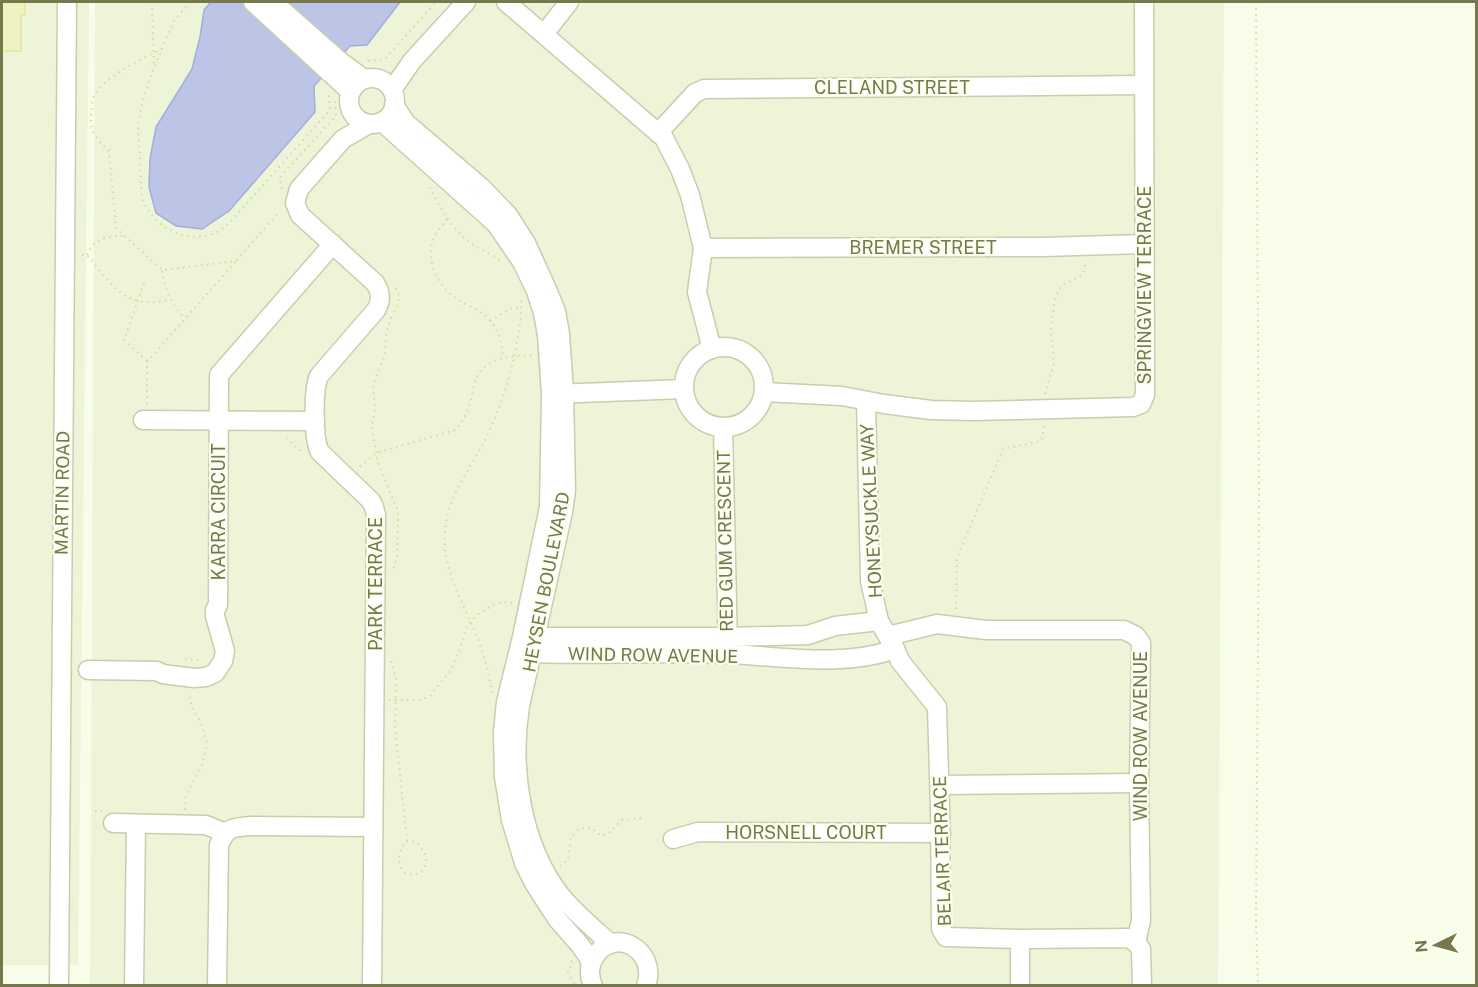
<svg xmlns="http://www.w3.org/2000/svg" width="1478" height="987" font-family="'Public Sans',sans-serif">
  <style>
    .residential { fill: #eef4d8 }
    .water { fill: #bdc5e7; stroke: #a3add9; stroke-width: 1.5 }
    .building { fill: #eff2c1; stroke: #e2e5a1; stroke-width: 1.5 }
    .lines { fill: none; stroke-linecap: round; stroke-linejoin: round }
    .minor-casing { stroke: #cacdac; stroke-width: 21 }
    .path { stroke: #d5d8a3; stroke-width: 2; stroke-dasharray: 1.5 4.5; stroke-linecap: butt }
    .minor { stroke: #fff; stroke-width: 18 }
    .labels { text-anchor: middle; dominant-baseline: central; stroke-width: 4.5; stroke-linejoin: round; paint-order: stroke }
    .street-label { font-size: 18px; fill: #77784c; stroke: #fbfff0 }
  </style>
  <rect width="100%" height="100%" fill="#f7fde9"/>
  <!-- residential -->
  <g class="residential">
    <polygon points="2,2 89,2 78,965 2,965"/>
    <polygon points="95,2 1224,2 1218,985 90,986"/>
  </g>
  <!-- water -->
  <polygon class="water" points="211,2 400,2 367,45 350,46 314,86 315,112 229,211 202,229 176,226 156,213 149,187 150,159 156,127 192,69 200,37 204,10"/>
  <!-- building -->
  <polygon class="building" points="2,2 25,2 25,15 21,15 21,51 2,51"/>
  <g class="lines">
    <defs>
      <g id="minor">
        <polyline points="253,2 351,92"/>
        <polyline points="273,2 341,62 364,79"/>
        <polyline points="506,2 664,138 680,169 690,195 703,248 697,292 712,349"/>
        <polyline points="544,34 569,2"/>
        <circle cx="372" cy="101" r="23"/>
        <polyline points="392,90 412,61 466,2"/>
        <path d="M394,105L406,123L481,187L508,215L526,243L546,287L556,311L560,334L564,392L566,490L563,512L520,706C510,768 521,845 561,896C577,915 592,927 611,944"/>
        <polyline points="382,122 496,224 522,262 536,291 543,313 547,335 551,394 549,507 522,637 506,702 503,732 504,777 511,820 524,863 534,883 548,905 558,920 580,945 587,955 591,963"/>
        <path d="M369,124L343,139L299,189L295,203L300,215L375,283C381,292 382,300 376,310L319,376C313,389 313,440 320,452L371,501L374,507L376,515L372,986"/>
        <polyline points="658,133 695,93 704,89 1144,85"/>
        <polyline points="703,248 1043,247 1144,244"/>
        <circle cx="724" cy="387" r="40"/>
        <polyline points="764,392 842,396 884,404 931,410 974,411 1133,407 1141,404 1145,395 1144,2"/>
        <polyline points="554,394 684,389"/>
        <polyline points="866,401 870,581 879,621 895,649 900,661 937,707 940,809 941,929 946,937 1020,939 1129,938 1136,943 1141,949 1142,986"/>
        <polyline points="143,420 315,421"/>
        <polyline points="723,427 728,648"/>
        <polyline points="888,636 937,624 986,630 1124,630 1136,636 1141,643 1139,783 1141,920 1136,943"/>
        <polyline points="524,637 728,637 808,635 835,626 879,621"/>
        <path d="M519,653C588,655 657,652 726,654C782,656 842,668 895,649"/>
        <polyline points="88,670 157,671 163,674 194,678 206,677 215,673 223,661 225,651 215,616 215,610 218,605 219,375 333,244"/>
        <polyline points="940,785 1139,783"/>
        <polyline points="113,823 206,825 225,833"/>
        <polyline points="673,839 698,832 941,833"/>
        <polyline points="1020,939 1020,986"/>
        <polyline points="59,986 67,2"/>
        <polyline points="134,986 136,824"/>
        <path d="M217,986L219,845C227,827 231,828 250,826L373,827"/>
        <path d="M593,986C589,976 588,967 594,958C612,925 659,949 646,986"/>
      </g>
    </defs>
    <!-- minor casing -->
    <use href="#minor" class="minor-casing"/>
    <!-- path -->
    <g class="path">
      <polyline points="152,2 154,68"/>
      <path d="M190,2L174,21L170,30C157,61 142,92 138,126L142,198C153,227 187,246 217,232C221,230 225,226 229,223L330,110L329,95"/>
      <polyline points="1256,2 1259,499 1256,921 1258,986"/>
      <path d="M162,49C143,58 98,79 92,101C91,106 92,111 91,115C90,133 97,140 109,151L116,228L162,270L236,261L280,211"/>
      <polyline points="368,61 385,59 436,2"/>
      <path d="M430,187C440,208 452,230 472,244C481,250 492,254 501,261"/>
      <polyline points="282,189 280,177 336,116 335,100"/>
      <path d="M447,219C441,226 435,234 432,243C427,263 438,285 454,297C466,306 483,310 492,323C500,333 502,346 503,358"/>
      <path d="M82,255H87C103,274 119,301 146,302C154,303 163,301 171,299"/>
      <path d="M87,255C94,238 107,236 124,236"/>
      <path d="M162,271C165,290 172,305 185,319"/>
      <polyline points="144,283 124,340 147,361"/>
      <path d="M394,312C399,303 401,296 395,287"/>
      <polyline points="391,317 386,335 385,355 375,379 373,388 375,408 372,427 378,463 398,511 397,558 392,573"/>
      <polyline points="490,321 510,309 520,307"/>
      <polyline points="1045,394 1054,363 1051,327 1055,299 1061,286 1082,275 1085,269 1085,260"/>
      <polyline points="147,404 147,362 236,261"/>
      <polyline points="286,438 302,452"/>
      <path d="M360,467L376,453L455,430C465,420 468,410 472,396C473,388 475,380 479,373C491,356 514,356 533,355"/>
      <polyline points="956,609 957,558 1003,449 1041,441 1045,425"/>
      <polyline points="185,659 203,660"/>
      <path d="M391,661L396,678L395,727L407,841C402,846 400,852 399,858C399,890 446,871 416,842L407,841"/>
      <path d="M492,693C488,669 482,645 471,623C458,593 442,565 445,531C447,498 468,472 483,444C500,410 512,374 518,336C520,324 522,311 521,299"/>
      <polyline points="389,700 421,700 430,696 451,670 460,649 467,626 471,621 477,615 495,604 504,602 514,603"/>
      <polyline points="185,810 186,796 202,765 205,754 207,743 201,723 192,708 189,694"/>
      <polyline points="95,811 103,811"/>
      <polyline points="560,866 568,860 571,837 579,829 592,828 601,836 610,832 622,820 645,818"/>
      <polyline points="571,961 572,962 568,973 575,985"/>
    </g>
    <!-- minor -->
    <use href="#minor" class="minor"/>
  </g>
  <g class="labels">
    <!-- street labels -->
    <g class="street-label">
      <text x="892" y="87">CLELAND STREET</text>
      <text x="923" y="247">BREMER STREET</text>
      <text transform="translate(1144 285) rotate(-90)">SPRINGVIEW TERRACE</text>
      <text transform="translate(62 493) rotate(-89)">MARTIN ROAD</text>
      <text transform="translate(871 511) rotate(-93)">HONEYSUCKLE WAY</text>
      <text transform="translate(218 512) rotate(-90)">KARRA CIRCUIT</text>
      <text transform="translate(725 541) rotate(-91)">RED GUM CRESCENT</text>
      <text transform="translate(546 582) rotate(-79)">HEYSEN BOULEVARD</text>
      <text transform="translate(375 584) rotate(-90)">PARK TERRACE</text>
      <text transform="translate(653 655) rotate(1)">WIND ROW AVENUE</text>
      <text transform="translate(1140 736) rotate(-90)">WIND ROW AVENUE</text>
      <text x="806" y="832">HORSNELL COURT</text>
      <text transform="translate(942 851) rotate(-92)">BELAIR TERRACE</text>
    </g>
  </g>
  <!-- border -->
  <rect width="1478" height="987" fill="none" stroke="#77784c" stroke-width="6"/>
  <!-- north arrow -->
  <g transform="translate(1436 945) rotate(265)" stroke="#fbfff0" stroke-width="4.5" paint-order="stroke">
  <path d="M0-4.5L10 22L0 15L-10 22Z" fill="#77784c"/>
  <text y="-9" font-size="16" font-weight="bold" text-anchor="middle" fill="#77784c">N</text>
  </g>
</svg>
